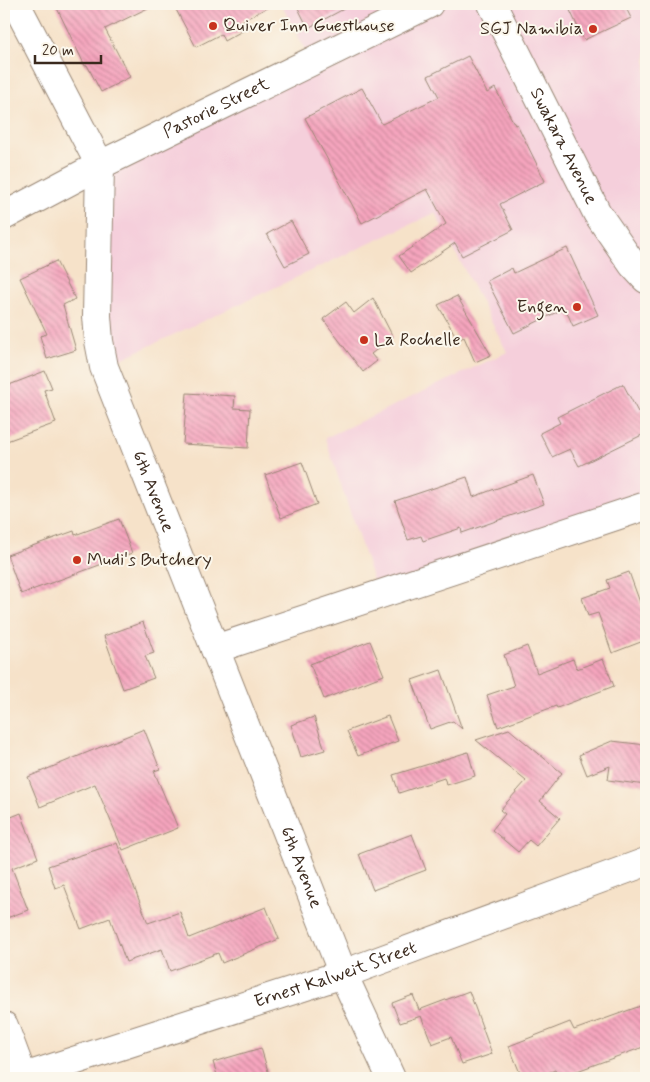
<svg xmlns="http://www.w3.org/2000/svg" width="650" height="1082" font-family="Mynerve,sans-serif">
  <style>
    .built { fill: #f5cfdb }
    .building { fill: url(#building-back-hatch) }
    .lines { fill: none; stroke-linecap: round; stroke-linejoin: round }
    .minor-casing { stroke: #988674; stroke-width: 30 }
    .minor { stroke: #fff; stroke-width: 28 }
    .poi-dot { fill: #c8321e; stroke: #fbf7ec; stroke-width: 2 }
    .labels { text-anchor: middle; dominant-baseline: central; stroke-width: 4; stroke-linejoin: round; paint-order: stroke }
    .poi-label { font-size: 18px; fill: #3b2a1e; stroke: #fbf7ec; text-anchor: start }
    .street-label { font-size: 18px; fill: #3b2a1e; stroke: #fbf7ec }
  </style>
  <defs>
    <pattern id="building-back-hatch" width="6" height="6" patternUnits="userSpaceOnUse" patternTransform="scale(1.25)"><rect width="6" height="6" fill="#f6a5be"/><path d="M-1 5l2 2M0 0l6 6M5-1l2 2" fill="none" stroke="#c8879a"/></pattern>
  </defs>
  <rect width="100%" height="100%" fill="#fbf7ec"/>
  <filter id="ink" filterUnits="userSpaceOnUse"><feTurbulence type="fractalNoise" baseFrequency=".02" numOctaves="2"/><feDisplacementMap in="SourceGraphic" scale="10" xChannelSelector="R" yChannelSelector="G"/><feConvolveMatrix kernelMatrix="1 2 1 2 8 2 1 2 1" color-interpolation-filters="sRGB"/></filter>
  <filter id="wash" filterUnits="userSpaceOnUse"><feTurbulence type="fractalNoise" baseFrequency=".0096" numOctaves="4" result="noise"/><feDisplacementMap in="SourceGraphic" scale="20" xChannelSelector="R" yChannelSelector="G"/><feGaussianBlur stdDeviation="1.12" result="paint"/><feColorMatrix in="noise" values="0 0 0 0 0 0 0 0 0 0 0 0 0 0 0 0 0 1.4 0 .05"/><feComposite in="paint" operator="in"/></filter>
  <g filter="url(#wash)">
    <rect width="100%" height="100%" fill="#f6e2c9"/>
    <!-- built -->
    <polygon class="built" points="281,4 646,4 646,506 378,595 325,438 507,352 435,213 104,367 100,165 311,61"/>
    <g id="blocks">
      <!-- building -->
      <g class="building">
        <polygon points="55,4 156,4 105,29 130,77 101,92 87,65 85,66"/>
        <polygon points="173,4 274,4 240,22 244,30 224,41 221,34 196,47"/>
        <polygon points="296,4 353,4 308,28"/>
        <polygon points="567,4 624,4 631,18 584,40"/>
        <polygon points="468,56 487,93 495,88 515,125 517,124 545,181 500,204 513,230 462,256 455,243 411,273 399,256 446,224 427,189 362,223 305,118 362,88 382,124 439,97 428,76"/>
        <polygon points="291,221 309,254 285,266 267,234"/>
        <polygon points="567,248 598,315 573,326 565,308 514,333 487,281 512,268 514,273"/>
        <polygon points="56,261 75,299 63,305 76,350 47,359 40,336 47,334 20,278"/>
        <polygon points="457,296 491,355 475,362 464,337 458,340 438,305"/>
        <polygon points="373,298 393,337 371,354 377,361 363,372 323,319 346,302 354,313"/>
        <polygon points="45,371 52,388 44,390 56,423 4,442 4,387"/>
        <polygon points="623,384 638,412 646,408 646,433 579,466 570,449 552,457 540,433 560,423 557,417"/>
        <polygon points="187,393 235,396 234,408 250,409 248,448 183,444"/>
        <polygon points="302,462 317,504 281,518 265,475"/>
        <polygon points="533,475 544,504 462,533 461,528 423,541 421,536 408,540 395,501 467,477 473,497"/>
        <polygon points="119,519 132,553 21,594 7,555 74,531 75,535"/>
        <polygon points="629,572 646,619 646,640 612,653 598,613 588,616 582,598 610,588 607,580"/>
        <polygon points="143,622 154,653 145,656 154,678 123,689 104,636"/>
        <polygon points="370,641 384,675 324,699 310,664"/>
        <polygon points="527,646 537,673 573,659 577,669 603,659 614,686 557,708 556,706 498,727 487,695 514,686 504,655"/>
        <polygon points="441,670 462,729 453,721 430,729 412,680"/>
        <polygon points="388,716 398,741 358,756 347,731"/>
        <polygon points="314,717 325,750 301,757 291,725"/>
        <polygon points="144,729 160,769 154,771 178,828 123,850 95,784 40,807 28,777"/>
        <polygon points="509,729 562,773 540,801 560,818 536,846 529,840 518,852 492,830 505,814 500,810 526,781 476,740"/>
        <polygon points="612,741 646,745 646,785 608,780 610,766 587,775 579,755"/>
        <polygon points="468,752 475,776 447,785 444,778 399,793 393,775"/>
        <polygon points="21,813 38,858 12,868 28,910 4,919 4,820"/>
        <polygon points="412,834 426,870 373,890 359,854"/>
        <polygon points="117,843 148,923 180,912 189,938 266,907 279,939 222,963 218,953 170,971 162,949 126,962 110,918 81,929 64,885 55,888 48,866"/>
        <polygon points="469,991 492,1054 462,1064 451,1037 432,1044 421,1016 400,1023 392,1003 413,995 419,1010"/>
        <polygon points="646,1004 646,1046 558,1078 555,1070 535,1078 522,1078 509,1046 570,1022 574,1030"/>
        <polygon points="261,1048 270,1078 218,1078 213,1062"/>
      </g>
    </g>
  </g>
  <g filter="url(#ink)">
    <use href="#blocks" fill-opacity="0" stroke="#988674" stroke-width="1"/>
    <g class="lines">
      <defs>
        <g id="minor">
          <path id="s1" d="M16,4L100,165L97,316L99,341L104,367L343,974L391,1078"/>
          <path id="s2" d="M492,4L597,213L633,265L646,279"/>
          <path id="s3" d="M4,216L100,165L429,4"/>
          <polyline points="215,649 646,506"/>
          <polyline points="4,1026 23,1077"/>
          <path id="s4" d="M21,1078L343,974L646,862"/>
        </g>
      </defs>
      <!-- minor casing -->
      <use href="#minor" class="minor-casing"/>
      <!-- minor -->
      <use href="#minor" class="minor"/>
    </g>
  </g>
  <!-- markers -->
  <g class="poi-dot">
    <circle cx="213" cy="26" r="5"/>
    <circle cx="593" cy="29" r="5"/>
    <circle cx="577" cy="307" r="5"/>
    <circle cx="364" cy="340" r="5"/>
    <circle cx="77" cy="560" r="5"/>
  </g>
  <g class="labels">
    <!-- poi labels -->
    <g class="poi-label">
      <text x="223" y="26">Quiver Inn Guesthouse</text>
      <text x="583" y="29" text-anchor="end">SGJ Namibia</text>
      <text x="567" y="307" text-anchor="end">Engen</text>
      <text x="374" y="340">La Rochelle</text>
      <text x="87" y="560">Mudi's Butchery</text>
    </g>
    <!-- street labels -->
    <g class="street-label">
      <text stroke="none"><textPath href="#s3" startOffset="238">Pastorie Street</textPath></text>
      <text stroke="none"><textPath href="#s2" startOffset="159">Swakara Avenue</textPath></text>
      <text stroke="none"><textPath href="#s1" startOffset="518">6th Avenue</textPath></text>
      <text stroke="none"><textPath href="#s1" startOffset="922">6th Avenue</textPath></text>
      <text stroke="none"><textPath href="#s4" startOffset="331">Ernest Kalweit Street</textPath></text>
    </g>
  </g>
  <!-- margin -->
  <rect width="650" height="1082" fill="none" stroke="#fbf7ec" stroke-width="20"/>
  <!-- scale -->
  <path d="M35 55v8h66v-8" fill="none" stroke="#3b2a1e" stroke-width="2.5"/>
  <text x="42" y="55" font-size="15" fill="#3b2a1e" stroke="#fbf7ec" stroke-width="4" paint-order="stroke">20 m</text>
</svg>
